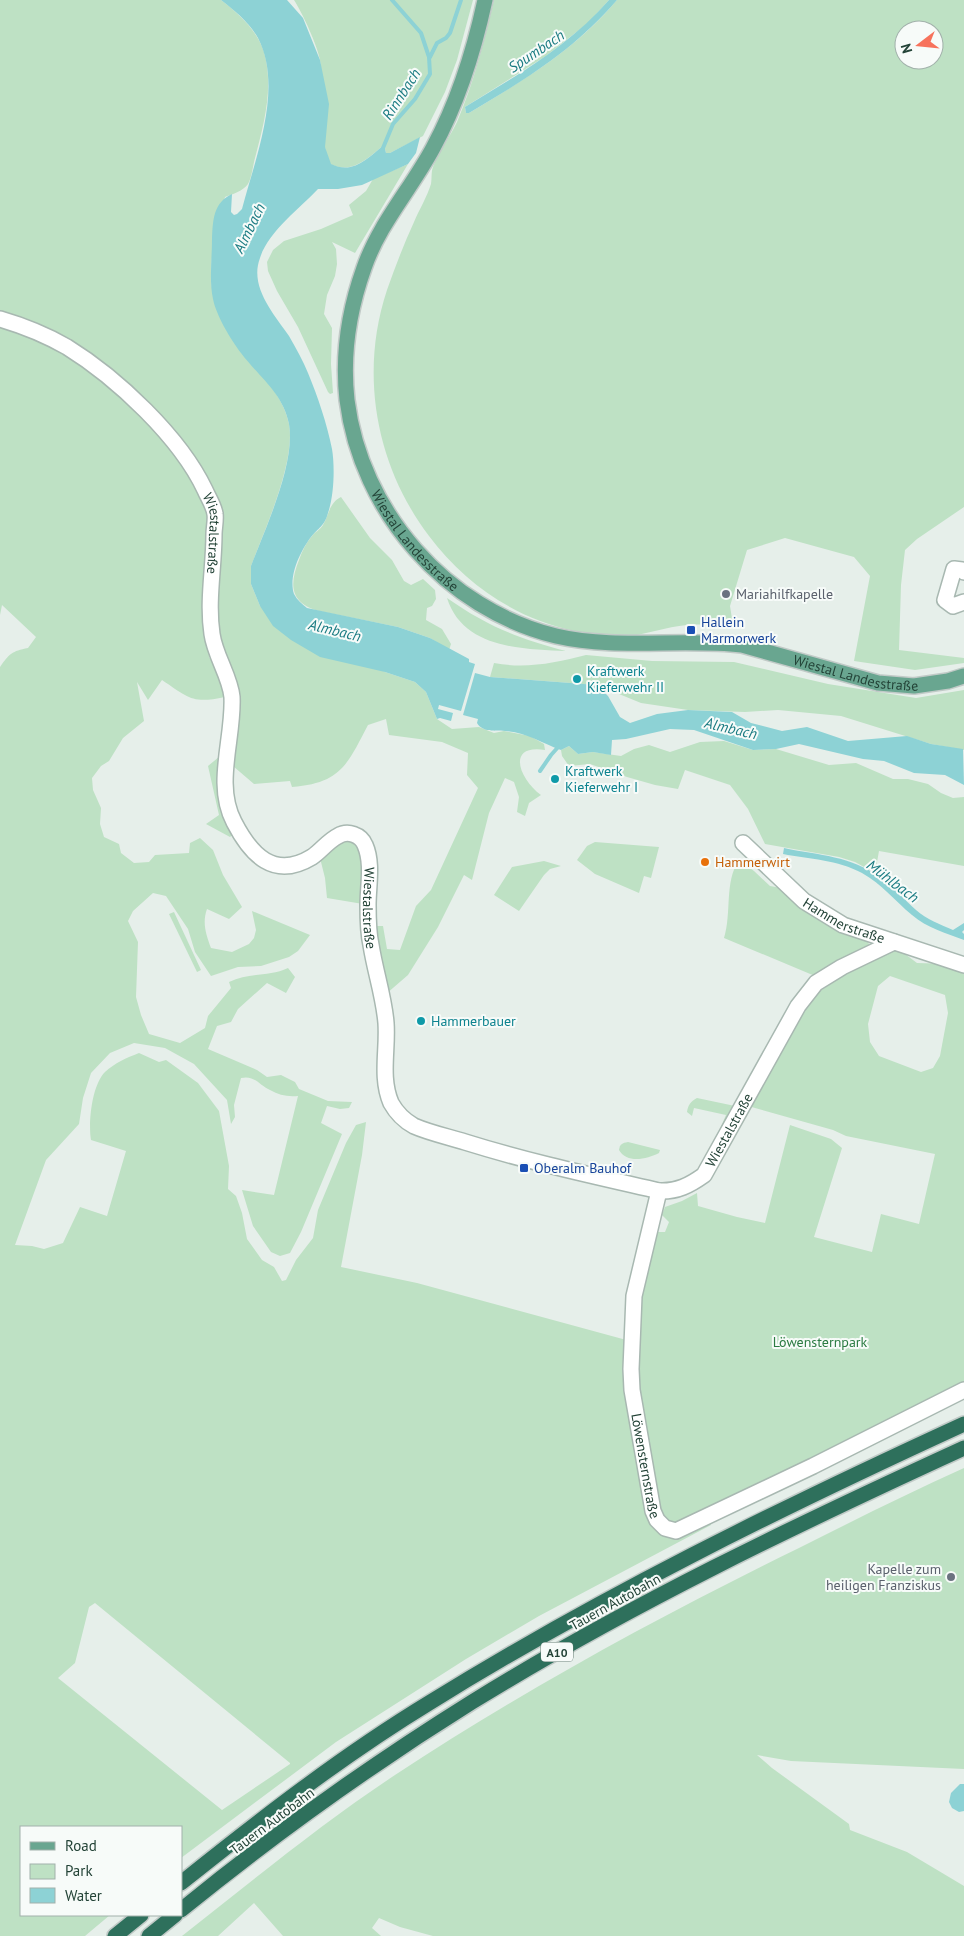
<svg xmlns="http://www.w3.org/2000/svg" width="964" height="1936" font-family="'PT Sans',sans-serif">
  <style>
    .green { fill: #bee1c4; fill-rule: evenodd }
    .water { fill: #8dd2d5 }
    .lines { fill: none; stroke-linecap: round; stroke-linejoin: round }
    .stream { stroke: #8dd2d5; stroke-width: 4 }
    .minor-casing { stroke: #a8b8b1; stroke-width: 18 }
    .major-casing { stroke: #c1cac7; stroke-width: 18 }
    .highway-casing { stroke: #c1cac7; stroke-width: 18 }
    .minor { stroke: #fff; stroke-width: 15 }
    .major { stroke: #69a690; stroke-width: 15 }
    .highway { stroke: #2e705c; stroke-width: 15 }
    .worship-dot { fill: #6b7280; stroke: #f7fbf9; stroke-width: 2 }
    .transit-dot { fill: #1a4fb4; stroke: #f7fbf9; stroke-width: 2 }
    .culture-dot { fill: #0f9aa8; stroke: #f7fbf9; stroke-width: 2 }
    .food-dot { fill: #e8710a; stroke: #f7fbf9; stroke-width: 2 }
    .labels { text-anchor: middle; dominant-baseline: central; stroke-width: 4; stroke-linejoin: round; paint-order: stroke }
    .shield { fill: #f7fbf9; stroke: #637a71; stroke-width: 1 }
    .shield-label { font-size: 12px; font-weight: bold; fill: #234337 }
    .street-label { font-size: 14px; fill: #234337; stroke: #f7fbf9 }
    .worship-label { font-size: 14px; fill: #5b616d; stroke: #f7fbf9; text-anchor: start }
    .transit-label { font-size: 14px; fill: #164399; stroke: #f7fbf9; text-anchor: start }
    .culture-label { font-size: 14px; fill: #0d838f; stroke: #f7fbf9; text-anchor: start }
    .food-label { font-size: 14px; fill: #c56008; stroke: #f7fbf9; text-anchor: start }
    .park-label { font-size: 14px; fill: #2b7b42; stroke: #f7fbf9 }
    .water-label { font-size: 15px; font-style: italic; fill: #1a7b82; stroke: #f7fbf9 }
  </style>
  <rect width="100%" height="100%" fill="#e6efea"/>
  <!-- green -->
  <g class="green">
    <path d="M0,0H221C239,14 257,30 264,52C274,87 264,124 255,158C253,165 252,177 248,184C243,191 233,194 225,197C214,243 200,281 225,326C233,341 247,355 257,368C271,386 284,401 289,424C296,461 265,529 251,566V584L260,606L385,672L415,682L426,692L437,719L452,729L479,727L494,733L504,731L530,736L544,744L545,750C505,744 520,780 541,795L529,803L525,816L517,812L519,797L514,782L505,778L489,813L472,880L464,875L438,927L408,975L386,994L373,926H383L387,949L400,950L416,906L431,890L478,788L467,775L468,753L442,742L389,735L386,719L368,725C347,765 341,783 292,787L290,781L254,784L233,766L218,620L220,562L207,601L209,657L220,674L225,697C192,704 189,698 162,680L148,700L137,682L144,721L123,738L109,761L101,766L92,778L93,790L101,808L100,824L104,837L119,844L121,853L134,863L149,862L155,855L189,853L190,843L200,838L213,850L223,875L242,907L229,919L207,909C202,923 206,934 211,948L232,952L249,944L254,938L256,930L252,911L310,935L298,951L289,957L261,966L238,967L211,976L195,952L188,929L166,896L153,893L133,911L128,921L138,942L136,997L141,1015L149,1034L180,1043L205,1028L208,1016L231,988L229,982C249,972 269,977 288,968L295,977L286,993L267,983L238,1009L231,1022L217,1026L208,1049L257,1070L267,1077L281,1075L295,1082L299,1089L328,1101L352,1102L349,1108L340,1109L327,1106L321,1123L342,1134L301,1232L290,1253L280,1256L271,1252L253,1226L242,1190L274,1195L298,1096C287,1097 279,1095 270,1090C259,1085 255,1075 241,1078L234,1105L235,1117L231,1124L227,1100L194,1064L165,1048L134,1043L110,1053L91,1073L83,1098L79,1124L46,1160L15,1245L32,1246L44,1249L63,1243L80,1207L107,1216L126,1151L91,1140C88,1122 92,1085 105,1072C115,1063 126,1058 139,1053L159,1062L166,1060L198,1083L219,1111L229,1166L228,1189L236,1196L242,1213L247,1239L262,1260L274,1267L282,1281L286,1280L296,1260L313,1238L318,1210L346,1143L356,1125L366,1122L362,1155L341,1267L417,1283L630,1341L657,1527L710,1521L711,1525L539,1616L466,1659L336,1742L181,1858V1827H21V1915H110L85,1936H0V667C9,654 12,651 28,648L36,637L2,605L0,615ZM95,1603L290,1763V1764L222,1810L58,1678L75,1663L89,1607Z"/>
    <path d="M294,0H473L457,60L445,92L423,136L390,153H386L384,145C368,158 352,175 330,164C318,139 325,89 320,60C317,45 303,14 294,0Z"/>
    <path d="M494,0H609L588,23L546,56L465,107L466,113H469C525,79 574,51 617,0H964V507L917,539L905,550L901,585L899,650L964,658V663L915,670L854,661L870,576L854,557L785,538L747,550L730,606L733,625C718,625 702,624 687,625C666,627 646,634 625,637C611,638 588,634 575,631C516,619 465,584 429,536C376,466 359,374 387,290C395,267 404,244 414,222C419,210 427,197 431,184C432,178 431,172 433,167C439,151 450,137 457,122C474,82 484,42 494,0ZM904,30H934V60H904Z"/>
    <polygon points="408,164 355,253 332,242 336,249 337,264 335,276 327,295 324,314 332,328 331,364 333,393 330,394 328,392 298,327 277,291 268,271 267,262 273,250 284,241 321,229 353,215 349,205 366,191 373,179"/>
    <path d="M341,497L370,538L392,560L404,581L411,585L423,579L435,590L436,599L432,606L427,608L426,620L442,629L451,644L449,650L430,638L398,627L319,611C290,603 289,585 299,560C302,551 306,543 312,536C315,532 320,530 323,525C329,515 329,503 341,497Z"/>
    <path d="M447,598C487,626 519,639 566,651C523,649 463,649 447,598Z"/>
    <path d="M586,655L652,661L734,662L828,684L916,698L964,690V750L931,744L841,716L778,710L745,712L688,710L641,703L597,685L490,677L494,663C525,669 556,663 586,655Z"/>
    <polygon points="724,741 753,750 776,749 829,765 856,763 893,779 908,779 928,784 941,793 953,798 964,797 964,866 879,851 875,873 855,862 839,857 765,844 748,809 730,785 685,770 678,789 655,785 627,777 590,764 569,766 562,756 561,750 569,746 578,754 593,752 621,756 634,749 649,745 670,752 700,742"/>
    <polygon points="225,752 233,834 230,837 206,824 219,815 208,766"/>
    <polygon points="348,841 358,846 363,865 363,904 327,898 325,878 320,858 340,842"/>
    <polygon points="595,842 659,847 651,878 644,876 639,893 595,874 577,860 587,846"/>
    <path d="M739,860L754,871L770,886L781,888L821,920L867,941L871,947L815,976L724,938C732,913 724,882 739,860Z"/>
    <polygon points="544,861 561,866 550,869 544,875 519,911 494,895 512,867"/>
    <polygon points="174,912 201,970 197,972 169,914"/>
    <path d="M897,948L917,963L951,964L964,974V1385L675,1525L659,1516L635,1382L638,1297L655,1232H665L669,1222L662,1215L665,1207L682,1201L697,1193L698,1206L737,1217L765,1223L790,1125L831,1139L842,1148L814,1237L872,1252L881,1214L919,1224L935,1154L846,1136L833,1130L748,1106L773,1057L796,1026L811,997L853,969ZM890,976L945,995L948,1013L940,1056L933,1068L921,1072L879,1056L870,1042L868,1024L878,986Z"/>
    <path d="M697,1098L735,1106L718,1139L716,1138L726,1115L694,1108L692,1116L687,1112C688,1105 691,1101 697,1098Z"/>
    <path d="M628,1142L660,1150L659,1153C647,1159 627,1164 619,1150C620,1144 622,1143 628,1142Z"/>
    <path d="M964,1468V1769L791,1761L757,1755L772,1768L849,1824L850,1830L907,1852L964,1886V1936H433L400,1927L379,1918L372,1928L381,1936H283L254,1903L218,1936H182C252,1881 321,1824 395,1775C524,1690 660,1616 799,1548C853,1521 908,1493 964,1468Z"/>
  </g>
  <!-- water -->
  <g class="water">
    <path d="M221,0H287L303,18L320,60L329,104L325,147L331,164C353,175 368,158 384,145L386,153H390L420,137L416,153L408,164L362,185L338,189H318C300,208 268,232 260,258C249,287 274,314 289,336C296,348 303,361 308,373C318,397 327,424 332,449C335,467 334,496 328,513C324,527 319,527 311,537C301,550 288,576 294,594C297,600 302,604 307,608L398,627L430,638L469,659V662L475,664L461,711L439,705L438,709L453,713L451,721L440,718L437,719L426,692L415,682L385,672L320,657L291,640L273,626L260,606L251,584V566C265,529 296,463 289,424C283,393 259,377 241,353C231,340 216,315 213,299C209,280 212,259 212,239C213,220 213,203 232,194L231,212L234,215L237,214L242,209C255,159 284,88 258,38C249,22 235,11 221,0Z"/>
    <path d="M609,0H617C574,50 525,80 469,113H466L465,107C516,76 569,46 609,0Z"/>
    <path d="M475,673L490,677L597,685L608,696L620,717L630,723L657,714L688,710L732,712L751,723L782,731L807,727L848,741L907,736L931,744L963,749L964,785L945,775L914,773L884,761L863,759L799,744L776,749L753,750L694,730L670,729L626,739L612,740L611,755L593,752L578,754L569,746L561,750C542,743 525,732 505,731C495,730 483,733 477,723L478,719L463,715Z"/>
    <path d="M784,848C822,856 848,855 882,878C895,887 904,900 916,910C926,919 941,925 953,930L964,923V930L962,932L964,934V940C946,933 927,928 912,915C895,901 882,884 862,873C838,860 809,859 783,854Z"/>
    <polygon points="960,1784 964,1784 964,1811 959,1812 952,1808 949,1802 951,1793"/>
  </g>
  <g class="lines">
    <!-- stream -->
    <g class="stream">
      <polyline points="430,57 437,43 446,38 450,33 461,0"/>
      <polyline points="383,148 393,124 415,99 430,74 429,57 421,33 392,0"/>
      <polyline points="540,771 551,755 560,745"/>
    </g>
    <defs>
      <g id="minor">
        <path id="s1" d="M0,319C24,326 46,335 67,347C117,378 180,437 205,490C208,497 214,506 215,514C216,520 214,528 214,534C214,567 207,601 212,634C215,656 230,676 232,697C234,738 214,784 234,822C251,855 274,880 312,857C321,851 328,841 338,836C348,830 361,835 365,845C373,863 368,886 368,905C368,918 368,932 371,945C375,971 384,997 386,1023C388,1050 380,1077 391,1103C396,1112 405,1121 414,1126C430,1133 449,1137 465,1142C529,1162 594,1176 659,1191C677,1192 690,1185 704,1175L798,1006L816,983L842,967L894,942"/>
        <polyline points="964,572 962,570 954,569 945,600 953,606 964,602"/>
        <path id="s2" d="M743,843L804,901L843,925L964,965"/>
        <path id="s3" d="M659,1191L634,1296L631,1369L632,1390L653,1511L657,1520L665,1528L676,1531L813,1466L964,1390"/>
      </g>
      <g id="major">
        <path id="s4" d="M485,0C474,51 458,102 433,148C411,189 379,224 364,268C349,310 342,355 347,400C361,512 446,609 556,636C617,650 680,638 742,645L878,683L914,686L948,681L964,676"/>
      </g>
      <g id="highway">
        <path d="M181,1883C261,1819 342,1756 429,1703C600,1597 781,1508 964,1424"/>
        <path d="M181,1910C273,1835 371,1765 472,1702C629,1605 796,1525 964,1448"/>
        <polyline points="115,1936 141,1915"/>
        <polyline points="149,1936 175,1915"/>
      </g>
    </defs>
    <!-- minor casing -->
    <use href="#minor" class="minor-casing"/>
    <!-- major casing -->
    <use href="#major" class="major-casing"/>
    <!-- highway casing -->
    <use href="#highway" class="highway-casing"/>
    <!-- minor -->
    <use href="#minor" class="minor"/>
    <!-- major -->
    <use href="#major" class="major"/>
    <!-- highway -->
    <use href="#highway" class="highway"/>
  </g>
  <!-- markers -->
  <g class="worship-dot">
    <circle cx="726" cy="594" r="5"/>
    <circle cx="951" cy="1577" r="5"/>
  </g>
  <g class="transit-dot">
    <rect x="686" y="625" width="10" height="10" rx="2.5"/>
    <rect x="519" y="1163" width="10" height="10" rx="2.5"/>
  </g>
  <g class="culture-dot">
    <circle cx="577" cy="679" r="5"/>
    <circle cx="555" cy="779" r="5"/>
    <circle cx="421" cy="1021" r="5"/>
  </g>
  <circle class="food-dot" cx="705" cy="862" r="5"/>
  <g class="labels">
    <!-- shield labels -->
    <rect class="shield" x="541" y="1642.5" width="32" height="19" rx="4"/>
    <g class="shield-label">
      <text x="557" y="1652">A10</text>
    </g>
    <!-- street labels -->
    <g class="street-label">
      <text stroke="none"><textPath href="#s1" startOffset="319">Wiestalstraße</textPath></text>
      <text stroke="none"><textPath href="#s4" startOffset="590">Wiestal Landesstraße</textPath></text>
      <text stroke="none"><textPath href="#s4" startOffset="1069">Wiestal Landesstraße</textPath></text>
      <text stroke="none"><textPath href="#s1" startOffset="842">Wiestalstraße</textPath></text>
      <text stroke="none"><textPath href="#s2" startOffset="129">Hammerstraße</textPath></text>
      <text stroke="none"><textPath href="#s1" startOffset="1426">Wiestalstraße</textPath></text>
      <text stroke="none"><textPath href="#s3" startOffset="279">Löwensternstraße</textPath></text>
      <text transform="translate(615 1602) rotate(-29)">Tauern Autobahn</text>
      <text transform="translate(272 1821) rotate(-37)">Tauern Autobahn</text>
    </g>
    <!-- worship labels -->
    <g class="worship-label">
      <text x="736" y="594">Mariahilfkapelle</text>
      <text x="941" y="1569" text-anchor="end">Kapelle zum<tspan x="941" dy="16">heiligen Franziskus</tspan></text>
    </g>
    <!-- transit labels -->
    <g class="transit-label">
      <text x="701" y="622">Hallein<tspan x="701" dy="16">Marmorwerk</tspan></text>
      <text x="534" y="1168">Oberalm Bauhof</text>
    </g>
    <!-- culture labels -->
    <g class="culture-label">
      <text x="587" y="671">Kraftwerk<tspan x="587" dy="16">Kieferwehr II</tspan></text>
      <text x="565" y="771">Kraftwerk<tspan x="565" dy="16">Kieferwehr I</tspan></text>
      <text x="431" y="1021">Hammerbauer</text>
    </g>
    <!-- food labels -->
    <g class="food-label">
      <text x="715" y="862">Hammerwirt</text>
    </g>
    <!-- park labels -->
    <g class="park-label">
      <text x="820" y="1342">Löwensternpark</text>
    </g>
    <!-- water labels -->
    <g class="water-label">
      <text transform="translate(536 51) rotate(-34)">Spumbach</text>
      <text transform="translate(401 94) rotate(-57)">Rinnbach</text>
      <text transform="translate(249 228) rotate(-64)">Almbach</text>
      <text transform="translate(335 630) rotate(14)">Almbach</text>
      <text transform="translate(731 728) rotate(13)">Almbach</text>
      <text transform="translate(893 881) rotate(37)">Mühlbach</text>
    </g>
  </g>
  <!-- legend -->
  <rect x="20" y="1826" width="162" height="90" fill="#f7fbf9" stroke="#a2b1ab"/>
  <rect x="30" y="1842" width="25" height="8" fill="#69a690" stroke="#a2b1ab"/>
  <text x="65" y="1851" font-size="15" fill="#234337">Road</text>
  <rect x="30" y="1864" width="25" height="15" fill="#bee1c4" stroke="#a2b1ab"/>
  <text x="65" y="1876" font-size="15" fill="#234337">Park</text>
  <rect x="30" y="1888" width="25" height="15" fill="#8dd2d5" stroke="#a2b1ab"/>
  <text x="65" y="1901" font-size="15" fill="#234337">Water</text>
  <!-- north arrow -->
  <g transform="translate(919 45) rotate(254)"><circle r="24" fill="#f7fbf9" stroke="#a2b1ab"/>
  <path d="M0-4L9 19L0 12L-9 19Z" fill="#f7725c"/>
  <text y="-8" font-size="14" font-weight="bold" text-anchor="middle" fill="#234337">N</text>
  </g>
</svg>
